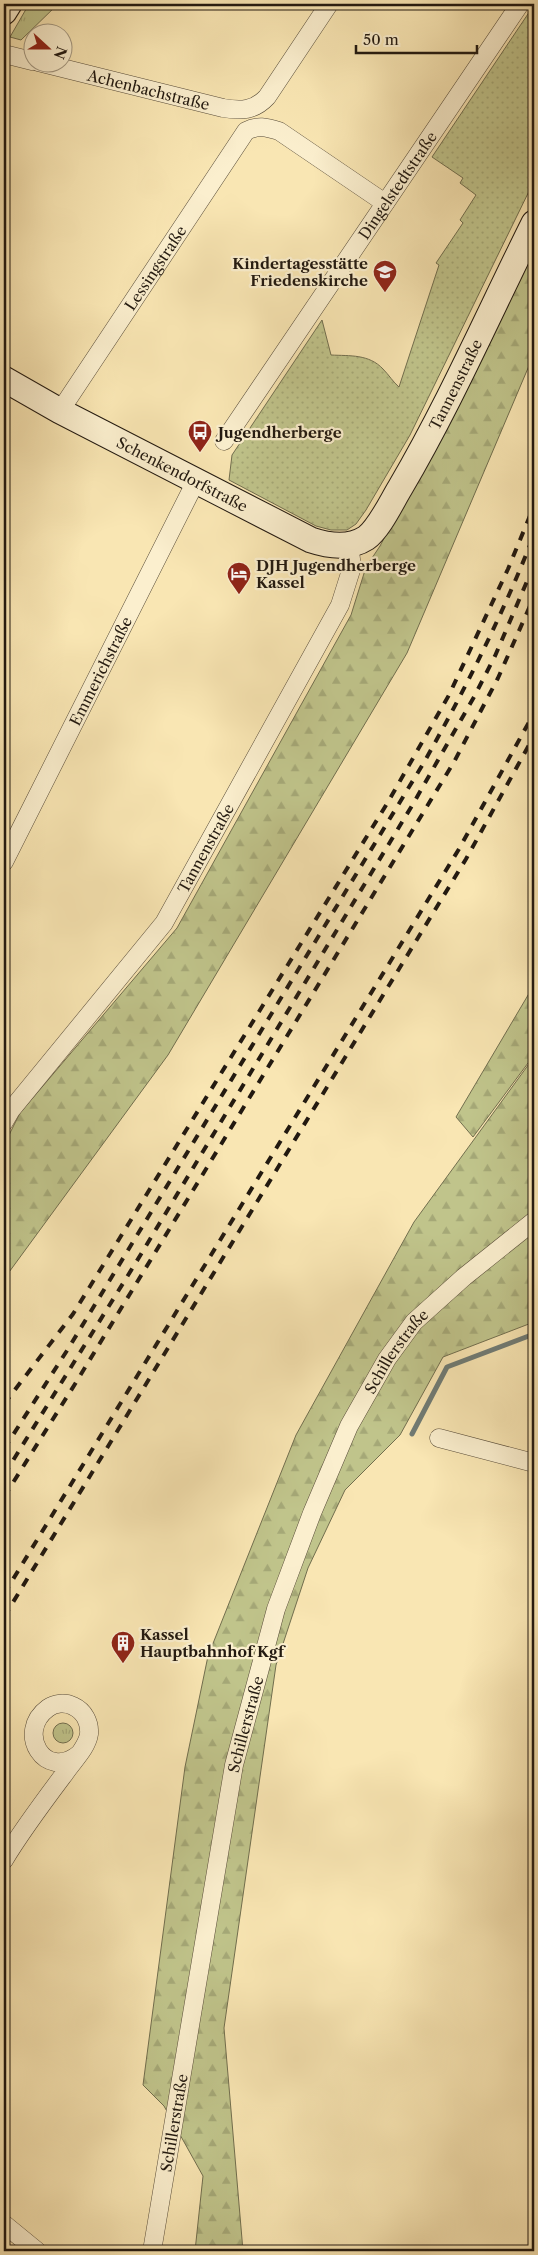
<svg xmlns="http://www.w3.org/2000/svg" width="538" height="2255" font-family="'Libre Caslon Text',serif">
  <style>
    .grass { fill: url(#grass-tufts); stroke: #716e4e }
    .forest { fill: url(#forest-firs); stroke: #716e4e }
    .park { fill: url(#park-dots); stroke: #716e4e }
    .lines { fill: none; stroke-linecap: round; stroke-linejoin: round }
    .stream { stroke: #6f7b75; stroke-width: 5 }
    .street-casing { stroke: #584c39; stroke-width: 19 }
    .secondary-casing { stroke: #221910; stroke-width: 27 }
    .street { stroke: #fbefce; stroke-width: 18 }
    .secondary { stroke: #fbefce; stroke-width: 25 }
    .rail { stroke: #221910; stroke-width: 4; stroke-dasharray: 9 9; stroke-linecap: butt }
    .labels { text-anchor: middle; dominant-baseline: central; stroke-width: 4.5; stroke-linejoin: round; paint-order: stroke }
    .street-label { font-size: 15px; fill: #221910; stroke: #fbefce }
    .poi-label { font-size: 15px; font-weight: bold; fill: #221910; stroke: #fbefce; text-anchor: start }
  </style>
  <defs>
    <pattern id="grass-tufts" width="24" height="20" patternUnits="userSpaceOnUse" patternTransform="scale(1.25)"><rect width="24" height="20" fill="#c0c48b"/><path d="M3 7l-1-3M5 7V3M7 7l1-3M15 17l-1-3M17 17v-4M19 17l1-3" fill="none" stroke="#a5a877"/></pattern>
    <pattern id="forest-firs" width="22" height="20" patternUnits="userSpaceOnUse" patternTransform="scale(1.25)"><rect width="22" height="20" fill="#c0c48b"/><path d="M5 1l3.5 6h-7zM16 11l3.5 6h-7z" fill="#a5a877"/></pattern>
    <pattern id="park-dots" width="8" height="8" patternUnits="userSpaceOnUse" patternTransform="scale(1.25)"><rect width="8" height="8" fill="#c0c48b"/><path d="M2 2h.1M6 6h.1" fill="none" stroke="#a5a877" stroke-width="1.8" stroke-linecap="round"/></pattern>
  </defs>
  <rect width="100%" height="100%" fill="#f9e6b3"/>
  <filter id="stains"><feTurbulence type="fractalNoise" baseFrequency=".004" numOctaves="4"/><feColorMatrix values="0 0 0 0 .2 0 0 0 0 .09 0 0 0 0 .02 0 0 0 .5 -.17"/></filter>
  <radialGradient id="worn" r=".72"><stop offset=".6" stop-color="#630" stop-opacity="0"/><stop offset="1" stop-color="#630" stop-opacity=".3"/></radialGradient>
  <!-- grass -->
  <g class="grass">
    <polygon points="29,4 58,4 21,40 10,37"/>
    <circle cx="63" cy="1733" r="10"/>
  </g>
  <!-- forest -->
  <g class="forest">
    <polygon points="534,245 534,354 407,653 168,1055 4,1279 4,1145 20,1113 177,928 351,615 366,567 380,546 430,451"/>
    <polygon points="534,985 534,1055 473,1137 456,1117"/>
    <polygon points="534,1057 534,1322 443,1357 400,1435 345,1490 308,1568 276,1665 224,2028 243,2251 195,2251 203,2176 164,2106 143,2085 185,1767 208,1656 296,1435 414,1222"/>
  </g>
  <!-- park -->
  <path class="park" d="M534,5V181L410,435L366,510L356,524L347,530H331L316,526L229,480L232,455L322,320L331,355C350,356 369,354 383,369C389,375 393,382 399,387L439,265L436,263L463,223L460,220L476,195L460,183L463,178L432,157Z"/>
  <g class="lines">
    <!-- stream -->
    <polyline class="stream" points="412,1434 447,1367 534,1334"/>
    <defs>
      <g id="street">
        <polyline points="4,54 32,61"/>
        <path id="s1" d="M38,62L223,108C241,111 254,111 267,97L329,4"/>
        <path id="s2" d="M60,411L246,131C258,125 266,127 279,131L385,203"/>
        <path id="s3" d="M224,441L520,4"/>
        <path id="s4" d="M4,862L196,481"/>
        <path id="s5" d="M4,1122L11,1110L164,923L340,605L352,567L349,544"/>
        <polyline points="439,1438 534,1463"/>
        <path d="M4,1860C22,1830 44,1801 65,1773C73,1761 87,1748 89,1734C90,1722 84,1711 73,1706C65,1702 55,1703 48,1708C15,1732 45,1782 79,1754"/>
        <polyline points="4,2224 37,2251"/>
        <path id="s6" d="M152,2251L234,1765L276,1609L312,1513L349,1426L387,1359L414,1322L464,1277L534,1221"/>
      </g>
      <g id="secondary">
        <polyline points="4,12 9,4"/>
        <path id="s7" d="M4,379L60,411L311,540C329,546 349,549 366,538C379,529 392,501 400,488C450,403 490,311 534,223"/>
      </g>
    </defs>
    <!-- street casing -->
    <use href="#street" class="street-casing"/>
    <!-- secondary casing -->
    <use href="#secondary" class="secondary-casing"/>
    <!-- street -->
    <use href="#street" class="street"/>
    <!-- secondary -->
    <use href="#secondary" class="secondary"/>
    <!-- rail -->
    <g class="rail">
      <polyline points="4,1404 73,1314 388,802 449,695 508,569 534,506"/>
      <path d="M4,1449L68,1349L423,764C465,690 503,614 534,535"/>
      <polyline points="4,1475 135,1264 413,804 474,697 495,656 534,565"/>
      <polyline points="4,1497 75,1384 454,762 498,678 534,597"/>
      <polyline points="4,1594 459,849 534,713"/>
      <polyline points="4,1617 466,859 534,736"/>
    </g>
  </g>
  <!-- icons -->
  <defs>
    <symbol id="school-pin" viewBox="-11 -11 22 30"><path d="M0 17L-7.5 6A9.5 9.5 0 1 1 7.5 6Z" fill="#8f2418" stroke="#fbefce"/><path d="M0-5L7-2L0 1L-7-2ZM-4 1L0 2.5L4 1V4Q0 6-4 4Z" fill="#fff"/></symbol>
    <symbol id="bus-pin" viewBox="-11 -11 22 30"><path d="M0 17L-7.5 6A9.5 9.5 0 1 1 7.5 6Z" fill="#8f2418" stroke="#fbefce"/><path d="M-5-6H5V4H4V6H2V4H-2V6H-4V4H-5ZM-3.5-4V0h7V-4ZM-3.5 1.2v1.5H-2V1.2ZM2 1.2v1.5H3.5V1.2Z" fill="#fff"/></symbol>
    <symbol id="hotel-pin" viewBox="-11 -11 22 30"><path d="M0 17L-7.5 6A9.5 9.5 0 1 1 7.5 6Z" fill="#8f2418" stroke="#fbefce"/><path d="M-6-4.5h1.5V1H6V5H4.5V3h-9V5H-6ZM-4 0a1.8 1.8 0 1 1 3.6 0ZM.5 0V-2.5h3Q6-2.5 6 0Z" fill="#fff"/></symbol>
    <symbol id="building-pin" viewBox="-11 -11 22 30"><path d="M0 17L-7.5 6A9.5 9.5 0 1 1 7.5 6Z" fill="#8f2418" stroke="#fbefce"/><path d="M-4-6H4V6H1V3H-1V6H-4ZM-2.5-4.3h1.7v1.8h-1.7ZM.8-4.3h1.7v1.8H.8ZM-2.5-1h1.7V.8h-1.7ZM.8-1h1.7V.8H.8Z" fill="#fff"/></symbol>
  </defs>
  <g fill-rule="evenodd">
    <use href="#school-pin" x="371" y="258" width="28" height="38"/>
    <use href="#bus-pin" x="186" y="418" width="28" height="38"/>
    <use href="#hotel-pin" x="225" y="560" width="28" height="38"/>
    <use href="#building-pin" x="109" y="1629" width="28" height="38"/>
  </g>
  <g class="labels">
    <!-- street labels -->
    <g class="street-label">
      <text stroke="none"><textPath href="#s1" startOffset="114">Achenbachstraße</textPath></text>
      <text stroke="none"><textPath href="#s3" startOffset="309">Dingelstedtstraße</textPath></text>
      <text stroke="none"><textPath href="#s2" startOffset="172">Lessingstraße</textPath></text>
      <text stroke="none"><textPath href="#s7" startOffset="582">Tannenstraße</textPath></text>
      <text stroke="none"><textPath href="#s7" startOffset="202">Schenkendorfstraße</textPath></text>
      <text stroke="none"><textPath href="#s4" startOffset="214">Emmerichstraße</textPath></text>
      <text stroke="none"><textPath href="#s5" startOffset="341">Tannenstraße</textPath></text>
      <text stroke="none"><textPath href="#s6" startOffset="940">Schillerstraße</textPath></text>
      <text stroke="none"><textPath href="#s6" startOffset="535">Schillerstraße</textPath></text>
      <text stroke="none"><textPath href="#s6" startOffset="130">Schillerstraße</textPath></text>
    </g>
    <!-- poi labels -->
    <g class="poi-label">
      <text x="368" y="263" text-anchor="end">Kindertagesstätte<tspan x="368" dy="17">Friedenskirche</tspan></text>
      <text x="218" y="432">Jugendherberge</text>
      <text x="256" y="565">DJH Jugendherberge<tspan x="256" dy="17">Kassel</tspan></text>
      <text x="140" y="1634">Kassel<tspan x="140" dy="17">Hauptbahnhof Kgf</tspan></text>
    </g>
  </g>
  <!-- margin -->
  <rect width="538" height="2255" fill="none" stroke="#f9e6b3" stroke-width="20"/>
  <rect x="5" y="5" width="528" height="2245" fill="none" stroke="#221910" stroke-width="2.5"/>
  <rect x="10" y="10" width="518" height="2235" fill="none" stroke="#221910"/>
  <!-- north arrow -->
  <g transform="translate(48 48) rotate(111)"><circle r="24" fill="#fbefce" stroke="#a49982"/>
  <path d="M0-4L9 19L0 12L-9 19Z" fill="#8f2418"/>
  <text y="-8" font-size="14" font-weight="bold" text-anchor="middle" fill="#221910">N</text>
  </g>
  <!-- scale -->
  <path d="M356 45v8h121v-8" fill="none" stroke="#221910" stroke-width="2.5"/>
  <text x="363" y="45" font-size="15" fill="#221910" stroke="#fbefce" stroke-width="4" paint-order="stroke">50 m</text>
  <rect width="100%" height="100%" filter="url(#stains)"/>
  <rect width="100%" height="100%" fill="url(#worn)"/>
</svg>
